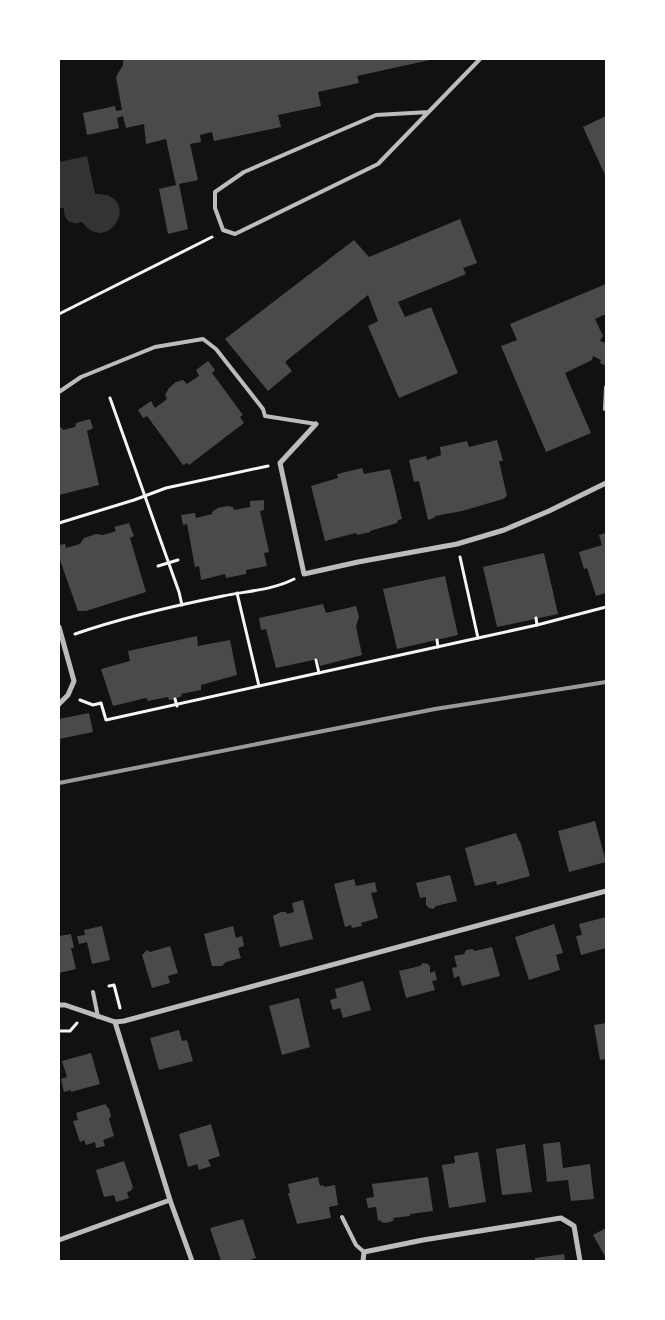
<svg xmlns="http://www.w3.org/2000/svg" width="665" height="1320" font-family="Karla,sans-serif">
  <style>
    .water { fill: #333 }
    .building { fill: #4a4a4a }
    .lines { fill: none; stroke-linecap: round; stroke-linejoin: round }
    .path { stroke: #f5f5f5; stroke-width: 3 }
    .service { stroke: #bcbcbc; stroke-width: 4 }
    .minor { stroke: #bcbcbc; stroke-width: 5 }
    .rail { stroke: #9a9a9a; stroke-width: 4 }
  </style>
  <rect width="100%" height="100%" fill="#111"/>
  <!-- water -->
  <path class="water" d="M87,156L95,194C100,194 107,194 111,197C132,209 111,243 90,230C87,228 84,224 82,222C70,226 63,219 64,208H59V162Z"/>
  <!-- building -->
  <g class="building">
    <polygon points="123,59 430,59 430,60 357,76 359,83 318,92 321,106 278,115 281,127 214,141 212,132 200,135 201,142 190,144 198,180 179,184 188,229 168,234 159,189 176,185 166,139 146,144 144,124 126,128 123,116 117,118 119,128 87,135 83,113 115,106 116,111 122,110 116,77 123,65"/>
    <polygon points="606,116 606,177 583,127"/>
    <polygon points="460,219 477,263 463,268 466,274 398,302 405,317 431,307 458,373 399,398 368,326 378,321 368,295 285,362 292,371 268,391 225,339 354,240 369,257"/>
    <polygon points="606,284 606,314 595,319 603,336 600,341 606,343 606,366 600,363 601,360 593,356 592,360 565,373 591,433 546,452 501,346 517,340 510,324"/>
    <polygon points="208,361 215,370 212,373 243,415 240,417 244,423 189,465 187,463 183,465 147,416 143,418 138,410 151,401 155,408 167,399 165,395 169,388 176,382 183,380 187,384 199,376 196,370"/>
    <polygon points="90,419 93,428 87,431 99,485 59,495 59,427 62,428 63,430 75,427 76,423"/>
    <polygon points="497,440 503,461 499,461 507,496 503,499 462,511 435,516 434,518 428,520 419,481 414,482 409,460 426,456 427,460 441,455 440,447 467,441 469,447"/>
    <polygon points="362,468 364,474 390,469 402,519 398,520 397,523 370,531 370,532 357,535 356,533 325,541 311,486 338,478 337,474"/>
    <polygon points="264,500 264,510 260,511 269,552 264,553 267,566 246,570 246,574 226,578 225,574 201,580 199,566 195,567 187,524 183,525 181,515 195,513 196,518 212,514 212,512 218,508 227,506 233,507 234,510 250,507 250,501"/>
    <polygon points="129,523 134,536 130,538 146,592 86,611 78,611 60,560 59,560 59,545 65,544 66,548 80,544 84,538 96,534 103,535 116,531 114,527"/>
    <polygon points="606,533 606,593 596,596 587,568 584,569 579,552 602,545 599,535"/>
    <polygon points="544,553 558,614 497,627 483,567"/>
    <polygon points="445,576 458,635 397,649 383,589"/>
    <polygon points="323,604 326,613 356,606 359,617 356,626 362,655 320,666 318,659 276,668 266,629 261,630 259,618"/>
    <polygon points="197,636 198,646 230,640 237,675 201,685 201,690 181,694 182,696 175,699 169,700 168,697 148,701 146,698 113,706 101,669 130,661 128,651"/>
    <polygon points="89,713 93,732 59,739 59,719"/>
    <polygon points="595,821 606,862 569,872 558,831"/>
    <polygon points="516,833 519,841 520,841 530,876 497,885 496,881 475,886 465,848"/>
    <polygon points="450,875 457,901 436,906 433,909 429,908 426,905 426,897 420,898 416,883"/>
    <polygon points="354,879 356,886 375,882 377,892 371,893 378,918 361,923 362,926 352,928 351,925 345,927 334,884"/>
    <polygon points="303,900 313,939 280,947 273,916 281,912 286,912 287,914 294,912 292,903"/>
    <polygon points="606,917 606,948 581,955 576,936 582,935 579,924"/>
    <polygon points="554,924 563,953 556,955 560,970 529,980 515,937"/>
    <polygon points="102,926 110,960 92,964 87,942 79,944 77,936 85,935 84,930"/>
    <polygon points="233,926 236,938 242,936 244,946 238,948 241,958 226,962 222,966 212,966 204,934"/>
    <polygon points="71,934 74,948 71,948 76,969 59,973 59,936"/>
    <polygon points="170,946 178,973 168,976 170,983 152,988 142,955 147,950 150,952"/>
    <polygon points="492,947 500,976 462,986 459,976 454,978 452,968 457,967 454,956 464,954 466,950 472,949 475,951"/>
    <polygon points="423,963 428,964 430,967 430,973 435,971 437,980 432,981 435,990 406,998 399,971 420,966"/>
    <polygon points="363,981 371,1010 343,1018 340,1008 333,1010 330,1000 337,998 335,989"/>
    <polygon points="299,998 310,1047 282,1055 269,1006"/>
    <polygon points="606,1023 606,1059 600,1060 594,1025"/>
    <polygon points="179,1030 182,1041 187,1040 193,1061 159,1070 150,1038"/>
    <polygon points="91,1053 100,1084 71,1092 71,1090 64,1092 61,1079 67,1077 62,1061"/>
    <polygon points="105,1104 109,1109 111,1116 109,1119 114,1136 103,1140 105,1146 96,1148 95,1142 86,1145 84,1140 80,1142 73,1121 78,1120 76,1113"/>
    <polygon points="211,1124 220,1156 208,1160 211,1166 199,1170 197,1164 188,1167 179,1134"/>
    <polygon points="560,1142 563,1168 590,1164 594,1199 571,1201 568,1180 547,1182 543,1144"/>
    <polygon points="525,1144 532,1192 502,1195 496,1149"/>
    <polygon points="478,1152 486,1202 449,1208 442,1165 455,1163 454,1156"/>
    <polygon points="124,1161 133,1187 131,1191 127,1192 129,1198 116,1202 114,1195 104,1197 96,1170"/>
    <polygon points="318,1177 320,1186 323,1185 324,1187 335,1185 338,1205 329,1207 331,1218 297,1224 288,1193 290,1193 288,1184"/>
    <polygon points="428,1177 433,1211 410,1214 410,1216 393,1218 394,1220 390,1222 385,1223 381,1222 381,1220 378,1221 376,1207 368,1208 366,1198 374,1197 372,1184"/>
    <polygon points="243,1219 256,1258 247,1261 221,1261 210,1228"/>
    <polygon points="606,1228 606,1258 593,1235"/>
    <polygon points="564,1254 565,1261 535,1261 535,1258"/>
  </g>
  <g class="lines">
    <!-- path -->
    <g class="path">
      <polyline points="59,314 212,237"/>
      <polyline points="110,398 179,592 182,605"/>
      <polyline points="59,523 134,500 166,488 268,466"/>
      <polyline points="158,566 178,560"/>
      <polyline points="536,618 537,625"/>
      <path d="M75,634C124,617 173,606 223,596C247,591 273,590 294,579"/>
      <polyline points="478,638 537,625 606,607"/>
      <polyline points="437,640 438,647"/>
      <polyline points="316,660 319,673"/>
      <polyline points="259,686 478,638 460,557"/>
      <polyline points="175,699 177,706"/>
      <polyline points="80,700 93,705 101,703 106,720 259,686 237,593"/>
      <polyline points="109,986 114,985 120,1008"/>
      <polyline points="59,1031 70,1031 77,1023"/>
    </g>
    <!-- service -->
    <g class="service">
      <polyline points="429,112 376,115 244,172 215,192 215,208 223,230 235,234 378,164 480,59"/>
      <polyline points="59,392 81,377 155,347 203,339 216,349 263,409 265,416 316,424"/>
      <polyline points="605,409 606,387"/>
      <polyline points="93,992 98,1017"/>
      <polyline points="342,1217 356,1245 364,1252"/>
    </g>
    <!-- minor -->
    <g class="minor">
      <polyline points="316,424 280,463 304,574 358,562 457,544 504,530 549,511 606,483"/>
      <polyline points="59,627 74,681 68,695 59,704"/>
      <polyline points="59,1005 65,1005 115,1022 124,1021 606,891"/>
      <polyline points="115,1022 170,1200 192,1261"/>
      <polyline points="59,1240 170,1200"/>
      <polyline points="363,1261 364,1252 423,1240 561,1218 574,1226 580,1261"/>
    </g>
    <!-- rail -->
    <polyline class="rail" points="59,783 435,709 606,682"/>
  </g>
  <!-- border -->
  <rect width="665" height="1320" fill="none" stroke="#ffffff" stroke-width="120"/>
</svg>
